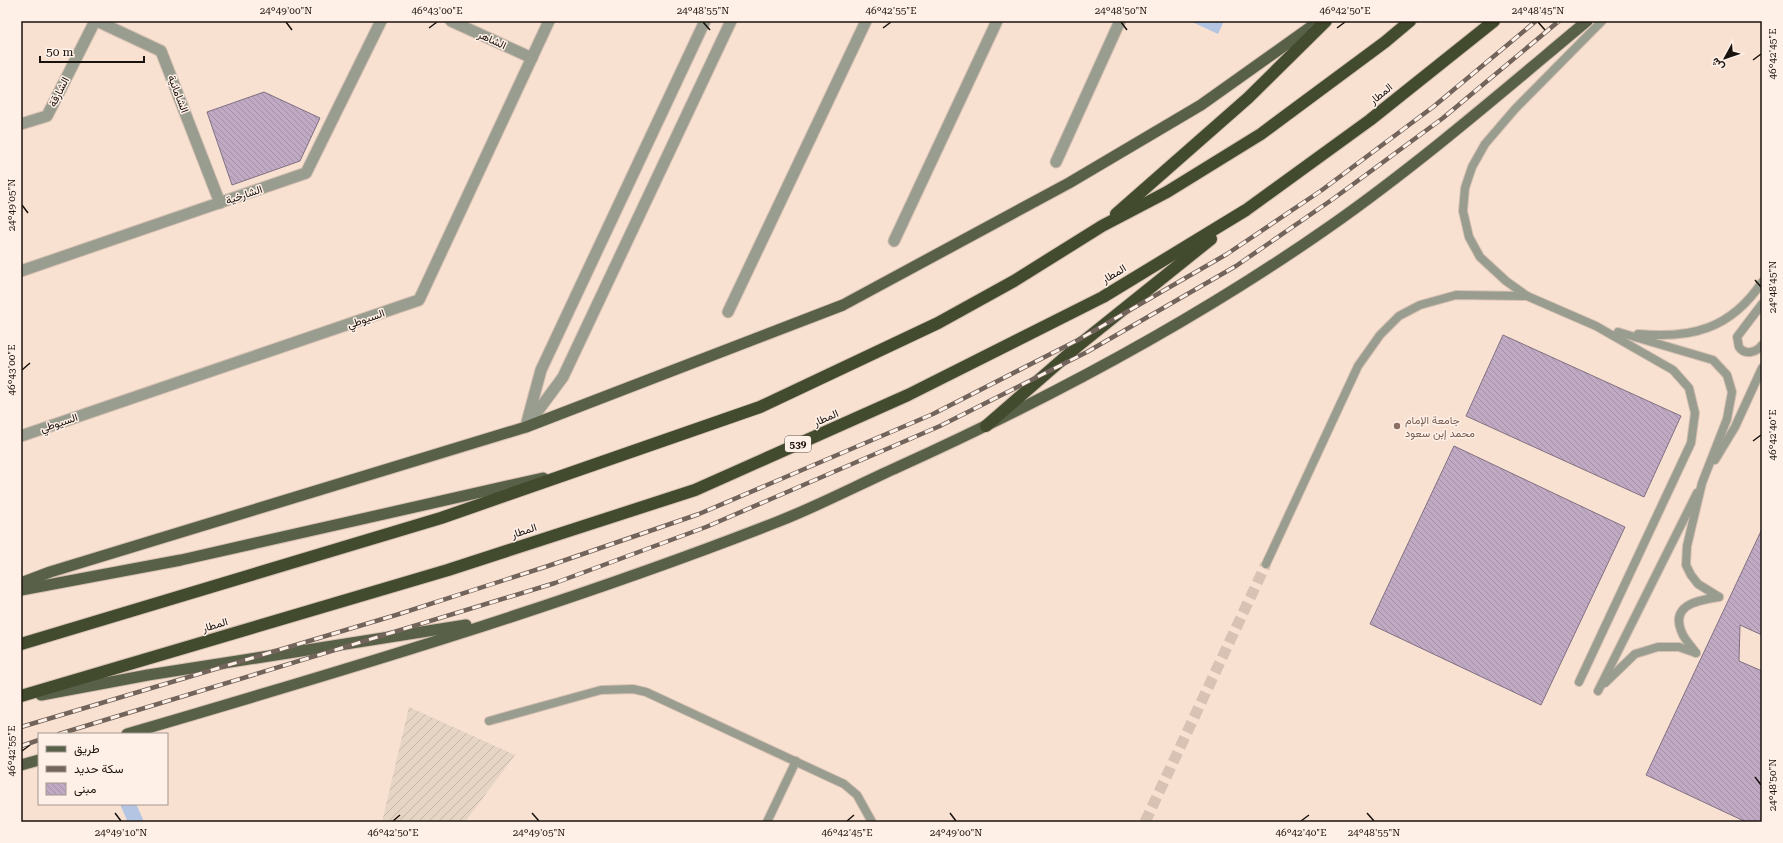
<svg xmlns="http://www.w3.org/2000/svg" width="1783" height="843" font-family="'Roboto Serif',Vazirmatn,serif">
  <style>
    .industrial { fill: url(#industrial-furrows) }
    .water { fill: #b3c5e2 }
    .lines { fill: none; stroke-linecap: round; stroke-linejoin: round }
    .canal { stroke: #b3c5e2; stroke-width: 15 }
    .building { fill: url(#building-back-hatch); stroke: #807082 }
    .minor-tunnel { stroke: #d8c2b4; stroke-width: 11; stroke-dasharray: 11 5.5; stroke-linecap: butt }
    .service-casing { stroke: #d5c0b2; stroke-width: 10 }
    .minor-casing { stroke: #d5c0b2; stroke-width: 13 }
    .tertiary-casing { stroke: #d5c0b2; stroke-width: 13 }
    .primary-casing { stroke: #d5c0b2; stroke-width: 13 }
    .motorway-casing { stroke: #d5c0b2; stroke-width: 14 }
    .service { stroke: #999d8f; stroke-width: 8 }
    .minor { stroke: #999d8f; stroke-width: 11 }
    .tertiary { stroke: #999d8f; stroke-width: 11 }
    .primary { stroke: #596048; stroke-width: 11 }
    .motorway { stroke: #434b2f; stroke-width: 12 }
    .rail-casing { stroke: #72645b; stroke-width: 4.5 }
    .rail { stroke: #fff0e7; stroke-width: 3; stroke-dasharray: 9; stroke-linecap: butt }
    .ticks { fill: none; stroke: #1a120d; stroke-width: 1.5 }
    .education-dot { fill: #8d6e63; stroke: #fff0e7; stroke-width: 1.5 }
    .labels { text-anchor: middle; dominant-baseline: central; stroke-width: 3; stroke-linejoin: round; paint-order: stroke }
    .shield { fill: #fff0e7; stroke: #5f554e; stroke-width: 1 }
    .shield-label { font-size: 10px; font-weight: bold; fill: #1a120d }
    .street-label { font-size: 11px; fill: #1a120d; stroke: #fff0e7 }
    .education-label { font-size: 11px; fill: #785e54; stroke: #fff0e7; text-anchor: start }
    .neatline { fill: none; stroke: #1a120d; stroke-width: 1.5 }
    .ticks-label { font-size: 10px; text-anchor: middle; fill: #1a120d }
  </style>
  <defs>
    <pattern id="industrial-furrows" width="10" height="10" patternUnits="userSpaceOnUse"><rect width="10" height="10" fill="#e6d5c4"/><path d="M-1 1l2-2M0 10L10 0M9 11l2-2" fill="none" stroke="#c5b6a7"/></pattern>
    <pattern id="building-back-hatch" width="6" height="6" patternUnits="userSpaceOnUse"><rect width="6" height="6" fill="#c0a9c3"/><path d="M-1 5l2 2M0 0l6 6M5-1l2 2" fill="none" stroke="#a490a6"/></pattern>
  </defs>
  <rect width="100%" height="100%" fill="#f9e1d2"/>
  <!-- industrial -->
  <polygon class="industrial" points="409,707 515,755 465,822 382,822"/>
  <!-- water -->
  <polygon class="water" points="1190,21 1224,21 1218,34"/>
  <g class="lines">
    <!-- canal -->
    <polyline class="canal" points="128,804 136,822"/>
  </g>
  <!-- building -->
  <g class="building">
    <polygon points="264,92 320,118 300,161 232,185 207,112"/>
    <polygon points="1503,335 1681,416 1644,497 1466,416"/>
    <polygon points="1454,446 1625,527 1541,705 1370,624"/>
    <polygon points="1762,529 1762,635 1740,625 1739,661 1762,671 1762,822 1746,822 1646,775"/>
  </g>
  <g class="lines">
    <!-- minor-tunnel -->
    <polyline class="minor-tunnel" points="1145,822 1266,564"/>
    <defs>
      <g id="service">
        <path d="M1762,304L1737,337C1738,340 1738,344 1739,347C1745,356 1757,352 1762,345"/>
        <polyline points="1618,332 1713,360 1727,375 1732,392 1727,419 1702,483 1687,546 1686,565 1691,575 1698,584 1719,597"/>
        <path d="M1638,334C1691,339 1731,329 1762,282"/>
        <polyline points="1715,460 1735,427 1762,368"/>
        <polyline points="1266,564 1358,366 1380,335 1399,316 1420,305 1456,295 1527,296"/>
        <path d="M1696,653C1692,647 1686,641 1683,635C1668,605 1698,600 1719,597"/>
        <polyline points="1579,682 1691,443 1695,413 1689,388 1673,370 1596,326 1527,296 1506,281 1480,257 1469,237 1463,211 1465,188 1472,167 1485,144 1515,109 1602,21"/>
        <polyline points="1605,683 1635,654 1658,647 1679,647 1696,653"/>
        <polyline points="1598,691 1697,493"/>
        <polyline points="489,721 601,690 633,689 646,692 844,784 857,795 872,822"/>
        <polyline points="767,822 796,761"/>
      </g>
      <g id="minor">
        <polyline points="97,21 161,51 220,203"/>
        <polyline points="451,21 532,58"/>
        <polyline points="21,124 47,116 95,21"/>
        <polyline points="1056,162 1120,21"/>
        <polyline points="894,241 997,21"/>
        <polyline points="21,271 306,173 381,21"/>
        <polyline points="728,312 866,21"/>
        <polyline points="21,436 419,300 549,21"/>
      </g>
      <g id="tertiary">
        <polyline points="527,422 541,370 705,21"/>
        <polyline points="526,427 563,377 731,21"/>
      </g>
      <g id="primary">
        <polyline points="21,583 50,572 526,427 843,305 1069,183 1201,105 1319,21"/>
        <polyline points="21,590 181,560 543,478"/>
        <polyline points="41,695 148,675 466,625"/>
        <path d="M127,734C346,670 565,605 777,522C818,506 858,485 898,467C1046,400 1196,320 1329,227C1419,164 1503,91 1587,21"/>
        <polyline points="21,765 39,760"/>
      </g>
      <g id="motorway">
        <polyline points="1116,214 1248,98 1326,21"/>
        <polyline points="986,426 1079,345 1211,239"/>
        <polyline points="21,644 441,518 760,407 938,323 1014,281 1102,226 1167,192 1261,134 1385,42 1410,21"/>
        <polyline points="21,696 448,570 695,490 908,395 1103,297 1246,210 1370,120 1494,21"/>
      </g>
    </defs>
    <!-- service casing -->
    <use href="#service" class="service-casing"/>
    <!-- minor casing -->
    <use href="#minor" class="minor-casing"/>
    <!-- tertiary casing -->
    <use href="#tertiary" class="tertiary-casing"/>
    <!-- primary casing -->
    <use href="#primary" class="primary-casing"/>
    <!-- motorway casing -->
    <use href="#motorway" class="motorway-casing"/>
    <!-- service -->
    <use href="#service" class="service"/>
    <!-- minor -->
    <use href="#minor" class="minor"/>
    <!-- tertiary -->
    <use href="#tertiary" class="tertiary"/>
    <!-- primary -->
    <use href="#primary" class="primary"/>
    <!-- motorway -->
    <use href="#motorway" class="motorway"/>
    <defs>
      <g id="rail">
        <polyline points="21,727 396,615 548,566 699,514 933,414 1078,340 1227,254 1322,190 1433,107 1536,21"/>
        <polyline points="59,734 555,583 706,527 940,426 1087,352 1236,266 1333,199 1443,118 1559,21"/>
        <polyline points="21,746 39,740"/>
      </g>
    </defs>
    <!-- rail casing -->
    <use href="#rail" class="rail-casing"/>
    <!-- rail -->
    <use href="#rail" class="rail"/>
  </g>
  <!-- ticks -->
  <path class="ticks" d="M286,22L292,30M703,22L710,30M1121,22L1127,30M1538,22L1545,30M429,28L437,22M883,28L891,22M1337,28L1345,22M1753,60L1761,54M22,205L28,213M1755,280L1761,287M22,370L30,363M1753,441L1761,435M22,751L30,745M1755,777L1761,785M115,813L121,821M532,813L539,821M950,813L956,821M1367,813L1374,821M393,821L400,815M847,821L854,815M1301,821L1309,815"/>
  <!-- markers -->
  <circle class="education-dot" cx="1397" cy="426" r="4"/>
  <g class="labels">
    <!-- shield labels -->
    <rect class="shield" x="785" y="436" width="26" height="16" rx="3"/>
    <g class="shield-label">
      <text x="798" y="444">539</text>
    </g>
    <!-- street labels -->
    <g class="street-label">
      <text transform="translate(492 40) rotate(25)">الشاهر</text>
      <text transform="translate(59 92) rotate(-63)">الشارقة</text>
      <text transform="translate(178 94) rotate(69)">الشامانية</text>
      <text transform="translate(1381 94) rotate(-39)">المطار</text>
      <text transform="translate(244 195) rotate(-19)">الشارخية</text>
      <text transform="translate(1114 274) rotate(-31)">المطار</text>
      <text transform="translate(366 319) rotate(-19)">السيوطي</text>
      <text transform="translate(826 418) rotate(-24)">المطار</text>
      <text transform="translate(59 423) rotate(-18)">السيوطي</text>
      <text transform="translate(524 531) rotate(-18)">المطار</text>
      <text transform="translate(215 625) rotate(-16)">المطار</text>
    </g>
    <!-- education labels -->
    <g class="education-label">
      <text x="1405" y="420">جامعة الإمام<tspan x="1405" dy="13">محمد إبن سعود</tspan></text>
    </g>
  </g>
  <!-- border -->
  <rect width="1783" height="843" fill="none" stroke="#fff0e7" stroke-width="44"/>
  <!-- legend -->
  <rect x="38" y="733" width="130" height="72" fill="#fff0e7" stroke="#a39790"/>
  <rect x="46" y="746" width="20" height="6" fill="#596048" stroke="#a39790"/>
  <text x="74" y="753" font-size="12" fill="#1a120d">طريق</text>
  <rect x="46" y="766" width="20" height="6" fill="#72645b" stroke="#a39790"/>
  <text x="74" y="773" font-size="12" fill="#1a120d">سكة حديد</text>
  <rect x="46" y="783" width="20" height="12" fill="url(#building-back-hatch)" stroke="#a39790"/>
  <text x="74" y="793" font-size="12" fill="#1a120d">مبنى</text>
  <!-- north arrow -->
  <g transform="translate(1725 58) rotate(230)" stroke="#fff0e7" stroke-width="3" paint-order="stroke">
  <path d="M0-3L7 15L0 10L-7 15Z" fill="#1a120d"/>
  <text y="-6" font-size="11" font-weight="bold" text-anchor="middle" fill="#1a120d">ش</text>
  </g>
  <!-- scale -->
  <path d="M40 56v6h104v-6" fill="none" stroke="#1a120d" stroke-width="2"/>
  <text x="46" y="56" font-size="12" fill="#1a120d" stroke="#fff0e7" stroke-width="3" paint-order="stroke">50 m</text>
  <rect x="22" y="22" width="1739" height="799" class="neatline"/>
  <g class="ticks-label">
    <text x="286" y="14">24°49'00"N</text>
    <text x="437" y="14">46°43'00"E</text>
    <text x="703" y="14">24°48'55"N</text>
    <text x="891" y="14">46°42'55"E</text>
    <text x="1121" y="14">24°48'50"N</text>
    <text x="1345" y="14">46°42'50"E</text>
    <text x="1538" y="14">24°48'45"N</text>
    <text transform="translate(1772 54) rotate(-90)" y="4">46°42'45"E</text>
    <text transform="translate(11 205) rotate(-90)" y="4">24°49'05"N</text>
    <text transform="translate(1772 287) rotate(-90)" y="4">24°48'45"N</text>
    <text transform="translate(11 370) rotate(-90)" y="4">46°43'00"E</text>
    <text transform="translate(1772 435) rotate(-90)" y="4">46°42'40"E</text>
    <text transform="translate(11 751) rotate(-90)" y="4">46°42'55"E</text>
    <text transform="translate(1772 785) rotate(-90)" y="4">24°48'50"N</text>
    <text x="121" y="836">24°49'10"N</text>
    <text x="393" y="836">46°42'50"E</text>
    <text x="539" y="836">24°49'05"N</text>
    <text x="847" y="836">46°42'45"E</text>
    <text x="956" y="836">24°49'00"N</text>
    <text x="1301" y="836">46°42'40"E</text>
    <text x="1374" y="836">24°48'55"N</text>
  </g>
</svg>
